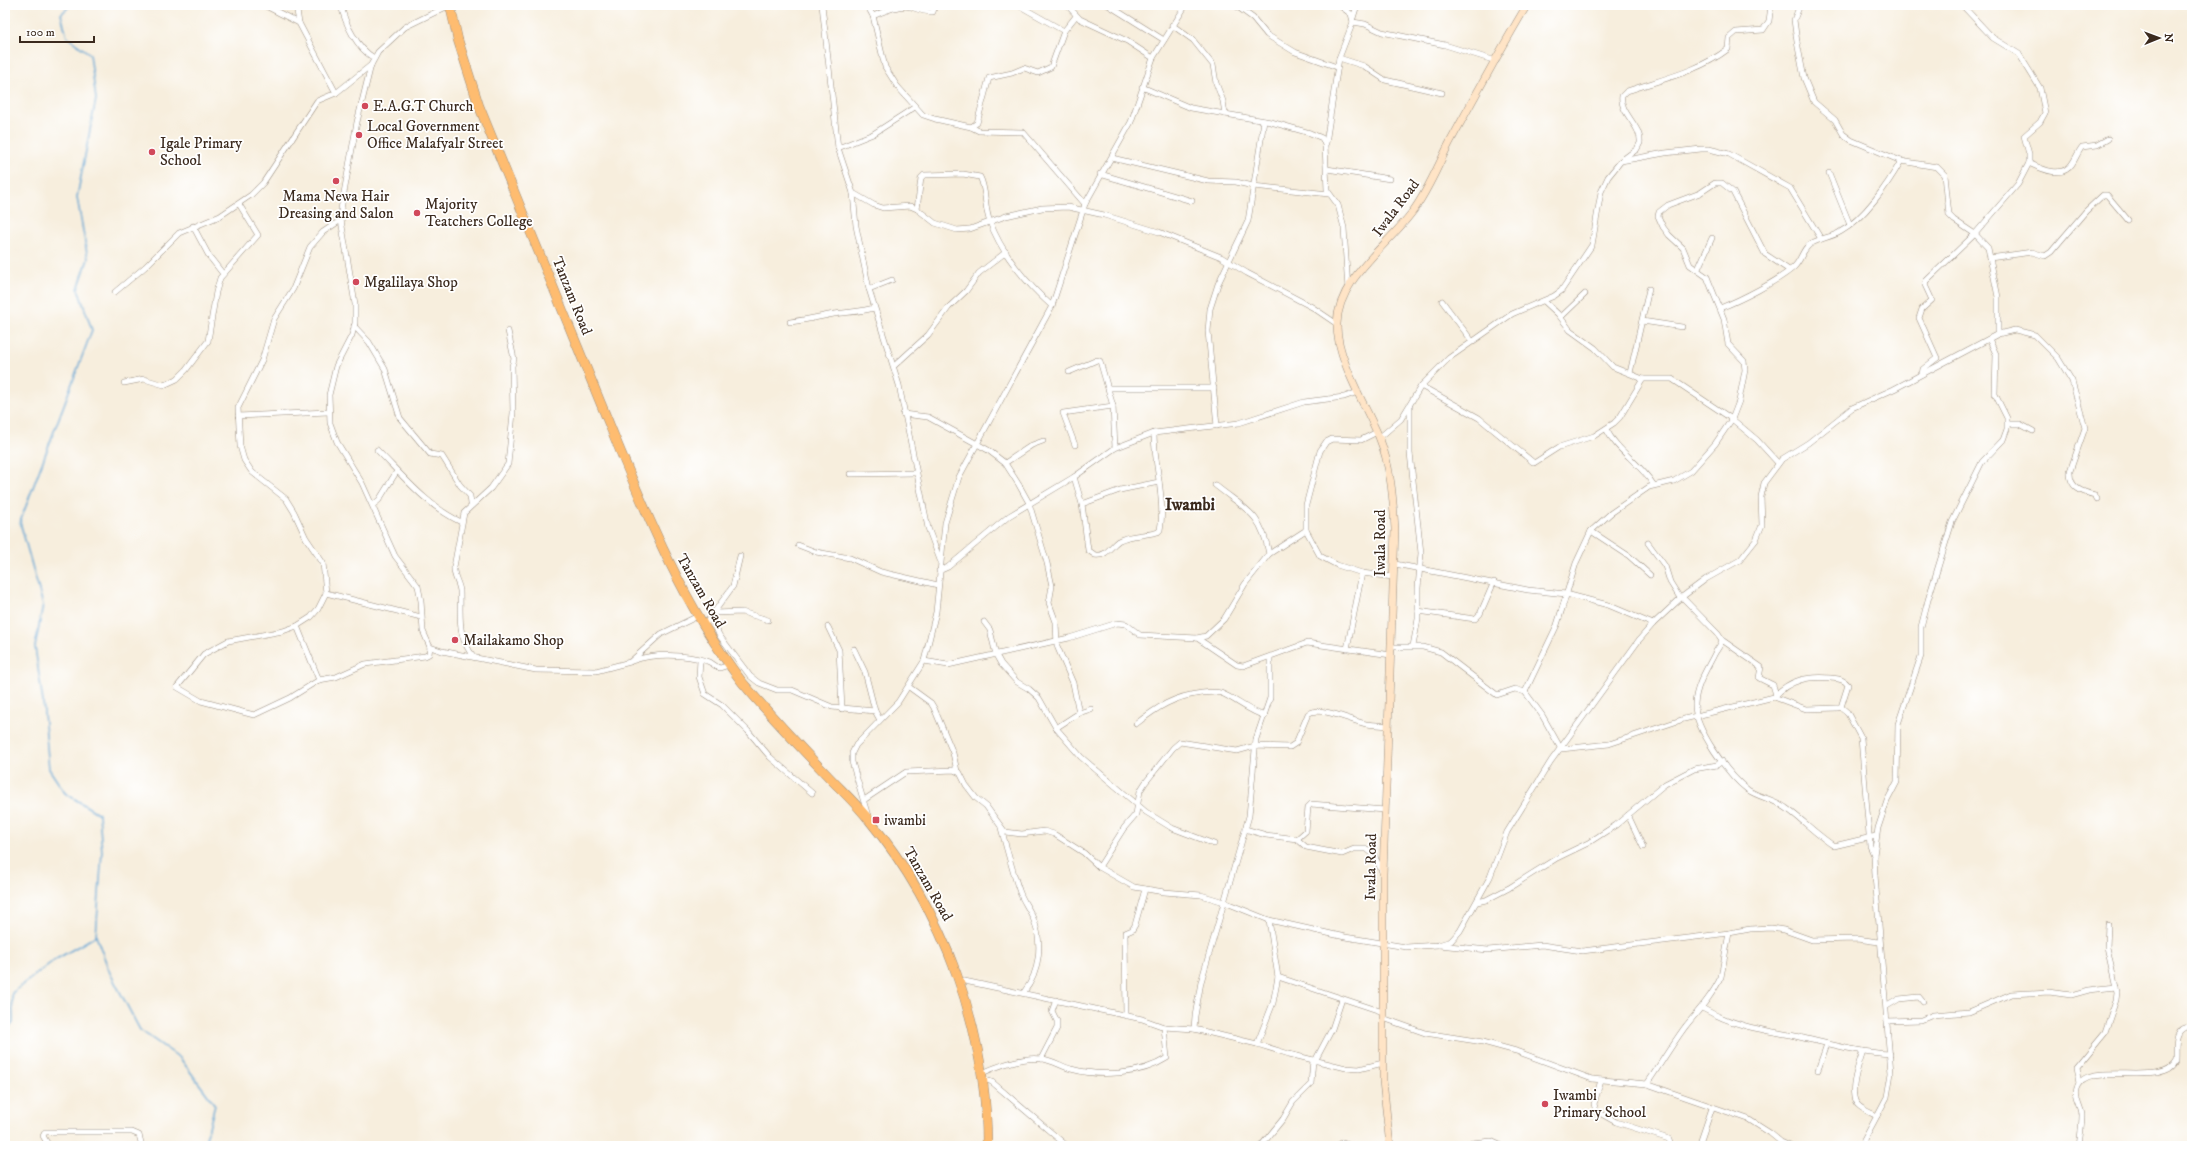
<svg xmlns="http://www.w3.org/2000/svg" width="2197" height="1151" font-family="'IM FELL DW Pica',serif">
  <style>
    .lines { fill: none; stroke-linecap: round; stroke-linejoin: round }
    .stream { stroke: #5ea4d4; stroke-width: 1.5 }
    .street-casing { stroke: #998c7e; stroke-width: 6 }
    .secondary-casing { stroke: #998c7e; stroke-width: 8 }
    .highway-casing { stroke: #998c7e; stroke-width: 10 }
    .street { stroke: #fff; stroke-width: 5 }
    .secondary { stroke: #ffe4c6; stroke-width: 7 }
    .highway { stroke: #febc70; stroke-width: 9 }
    .poi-dot { fill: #d1495b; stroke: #fff; stroke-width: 1.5 }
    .labels { text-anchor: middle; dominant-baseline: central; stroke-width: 3.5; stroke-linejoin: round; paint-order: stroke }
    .poi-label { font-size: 15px; fill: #3b2a1e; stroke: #fff; text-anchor: start }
    .street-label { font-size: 15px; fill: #3b2a1e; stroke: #fff }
    .quarter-label { font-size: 17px; font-weight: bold; fill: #3b2a1e; stroke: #fff }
  </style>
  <rect width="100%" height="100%" fill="#fff"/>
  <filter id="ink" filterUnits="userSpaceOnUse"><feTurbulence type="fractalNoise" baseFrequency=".025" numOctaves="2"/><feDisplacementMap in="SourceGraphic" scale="8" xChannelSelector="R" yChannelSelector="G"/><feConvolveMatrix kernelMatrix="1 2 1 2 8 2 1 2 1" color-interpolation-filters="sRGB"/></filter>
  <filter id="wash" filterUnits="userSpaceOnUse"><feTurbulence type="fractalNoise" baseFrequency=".012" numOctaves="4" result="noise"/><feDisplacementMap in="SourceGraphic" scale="16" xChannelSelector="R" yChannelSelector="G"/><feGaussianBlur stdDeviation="0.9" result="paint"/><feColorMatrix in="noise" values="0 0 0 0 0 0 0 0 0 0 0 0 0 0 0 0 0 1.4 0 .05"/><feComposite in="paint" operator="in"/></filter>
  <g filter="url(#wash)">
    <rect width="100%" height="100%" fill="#f7eedd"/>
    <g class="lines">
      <!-- stream -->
      <g class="stream">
        <polyline points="71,5 61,14 67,37 90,54 96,99 77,197 88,259 78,289 92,330 20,522 43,605 35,647 43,702 49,769 65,793 99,814 102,852 96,936 110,973 140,1030 180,1058 215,1105 204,1146"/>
        <polyline points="5,1032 13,1023 12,993 53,961 96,936"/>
      </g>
    </g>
  </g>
  <g filter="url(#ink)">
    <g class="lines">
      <defs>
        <g id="street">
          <polyline points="264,5 299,23"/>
          <polyline points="296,5 299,23 336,93"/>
          <path d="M341,5C345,24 357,48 374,58"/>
          <polyline points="450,5 405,27 378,52 371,65 357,122 341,209 341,220 355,304 355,323 352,335 336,366 329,395 330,423 337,442 362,483 395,556 418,586 421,601 423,631 430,647 442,651 536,670 596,671 630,662 661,634 698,616"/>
          <polyline points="822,5 838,148 853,193 856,226 869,289 899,385 928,528 940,560"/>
          <polyline points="867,5 873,16 885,67 897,86 923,115 935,119 971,127 977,123 989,78 1012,73 1024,68 1038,73 1051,67 1064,31 1076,16"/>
          <polyline points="1018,5 1064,31"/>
          <polyline points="1067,5 1080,19 1127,41 1153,58"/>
          <polyline points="1108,5 1164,40"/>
          <polyline points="1235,5 1253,18 1267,35 1295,52 1337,67"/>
          <polyline points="1800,5 1794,20 1797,42 1804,78 1814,102 1835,120 1843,134 1851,140 1901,161 1937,167 1945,175 1949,215 1954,220 1975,234 1988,248 1998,297 1998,334"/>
          <path d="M873,16C882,12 901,4 911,7C919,10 924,12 933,12L935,5"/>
          <polyline points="1353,18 1357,5"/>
          <polyline points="1353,22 1365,24 1382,32 1445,45 1496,61"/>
          <polyline points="1172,25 1193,40 1213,65 1216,83 1223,101 1225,114"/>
          <polyline points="1339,58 1364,66 1385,80 1442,93"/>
          <polyline points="1142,87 1191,108 1271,122 1310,133 1322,138 1325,145 1327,190 1338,205 1344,228 1348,289"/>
          <polyline points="971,127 979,131 1023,132 1085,204"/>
          <polyline points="1326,143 1339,58 1353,22 1351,14 1339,5"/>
          <polyline points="838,148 873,134 915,107"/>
          <polyline points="1112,158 1208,181 1236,182 1253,186 1329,194"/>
          <polyline points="1621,161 1665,153 1701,149 1709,149 1729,154 1790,188 1821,239"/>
          <path d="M2029,163C2042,169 2062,179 2072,164C2076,158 2078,152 2082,147L2097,145L2108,139"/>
          <polyline points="1327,169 1390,179"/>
          <polyline points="1829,173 1850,225"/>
          <polyline points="1100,174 1192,201"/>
          <polyline points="853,193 874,205 883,208 910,206 917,209 935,223 957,230 970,229 1006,216 1042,208 1068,207 1104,215 1159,232 1221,257 1247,273 1312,307 1337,324"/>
          <path d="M917,209L921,178L924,175L963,174L980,177C987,190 984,208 990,222C1002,254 1027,284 1052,306"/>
          <polyline points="341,220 323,232 310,247 293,289 274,319 262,360 238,408 240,446 244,460 252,472 286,499 294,512 306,538 323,563 326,593 318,609 311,617 297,626 283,631 228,641 204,654 177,687 201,701 254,715 290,698 319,680 336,677 365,664 425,656 429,654 430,647"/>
          <polyline points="193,226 209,256 223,274"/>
          <polyline points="1990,258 2032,252 2045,256 2051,252 2086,211 2103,195 2107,195 2128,220"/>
          <polyline points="1698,269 1712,238"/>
          <polyline points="869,289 892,280"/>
          <polyline points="115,292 145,267 179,233 220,216 251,195 263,183 317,101 336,93 371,65"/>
          <polyline points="1442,301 1472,341"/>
          <polyline points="1544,301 1558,314 1570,330 1595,348 1613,367 1643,379 1672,379 1732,419 1757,440 1778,463"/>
          <path d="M1720,308C1741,300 1778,281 1794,267C1802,260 1802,248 1812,243C1821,238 1832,237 1840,232C1864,219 1888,184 1901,161"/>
          <polyline points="1561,317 1585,294"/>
          <polyline points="1642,321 1682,327"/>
          <path d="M790,322C805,320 819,317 834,314C848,312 860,312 874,308"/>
          <polyline points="354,326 369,342 385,369 400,418 430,454 442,456 460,485 470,496 471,504"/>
          <polyline points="894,366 928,335 949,307 966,291 979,273 1006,252"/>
          <polyline points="1069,372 1097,360 1100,361 1113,406 1115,448"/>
          <polyline points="1630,373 1649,289"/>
          <polyline points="1922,374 1923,369 1937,358 1919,318 1922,309 1932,300 1925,285 1926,281 1975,234 2018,184 2029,163 2029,154 2024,136 2040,122 2045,113 2040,88 2019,54 1993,38 1962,5"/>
          <polyline points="124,383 144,379 164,385 177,379 186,370 208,341 216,292 220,278 258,235 239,204"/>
          <polyline points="1421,386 1479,418 1534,463 1559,447 1594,436 1614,423 1620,417 1643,379"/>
          <polyline points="1108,388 1214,388"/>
          <polyline points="1410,407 1410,453 1421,553 1418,588 1418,619 1413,646"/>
          <polyline points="903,414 928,417 988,450 1005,463 1019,485 1029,503 1047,563 1052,586 1049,603 1056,622 1057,646 1073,683 1079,713"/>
          <polyline points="238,416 328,412"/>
          <polyline points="2008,424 2020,424 2033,431"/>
          <polyline points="1217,426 1208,331 1210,309 1218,284 1248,221 1264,121"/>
          <path d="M1606,429C1617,451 1640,463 1653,484"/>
          <polyline points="1377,432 1361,440 1332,439 1326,442 1320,451 1306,505 1306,530 1320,556 1337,565 1362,573 1393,577"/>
          <path d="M1379,438L1401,419L1421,386L1449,358L1512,314L1554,296L1561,291L1592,245L1601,192L1608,177L1621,161L1637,149L1640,143C1642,126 1619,113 1622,96L1627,91C1662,79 1698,72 1728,49L1729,38L1736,32L1763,30L1769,21L1771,5"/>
          <polyline points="1075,445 1063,413 1113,406"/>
          <path d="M377,450C403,476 427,506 461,522"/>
          <polyline points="1005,463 1032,445 1043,441"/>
          <polyline points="850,474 915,473"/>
          <path d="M1074,477L1082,504L1088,550L1095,555C1106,557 1110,547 1118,541C1129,534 1146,536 1158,532L1160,530C1166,501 1154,464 1154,433"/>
          <path d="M1215,485C1246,510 1261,512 1269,554"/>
          <polyline points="1082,504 1120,490 1159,482"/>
          <polyline points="373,505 379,500 397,471"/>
          <polyline points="1591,531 1629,556 1650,575"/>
          <polyline points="1648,543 1665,566 1670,582 1680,598"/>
          <polyline points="798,545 816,552 850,558 881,572 938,585"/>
          <polyline points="1395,564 1528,590 1566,594 1608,605 1653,624"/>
          <polyline points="939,571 948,567 1009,516 1074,477 1115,448 1154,433 1239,423 1304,402 1344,397 1358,392"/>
          <polyline points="326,593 421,617"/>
          <path d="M1682,597L1718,634L1722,640C1721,645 1717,649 1715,653C1707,669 1696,685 1695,704C1694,728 1729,776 1748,790C1760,798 1774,799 1786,808C1803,820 1817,835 1834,846L1876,836"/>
          <polyline points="1418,611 1475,619 1480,614 1494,582"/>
          <polyline points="715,613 742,612 768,620"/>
          <polyline points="712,618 719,635 750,676 759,683 777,690 792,690 832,707 875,711 880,720"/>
          <polyline points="984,622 990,630 996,655 1001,664 1017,682 1029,689 1039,698 1056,728 1081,757 1146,812 1172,828 1214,844"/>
          <polyline points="297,626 319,680"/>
          <polyline points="704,626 733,586 740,556"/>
          <polyline points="828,627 839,650 842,709"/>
          <polyline points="1197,638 1206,636 1224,619 1245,584 1269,554 1306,530"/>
          <polyline points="1722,640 1761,667 1759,678 1773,685 1776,695"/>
          <path d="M1391,647H1423L1441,652L1497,695L1515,689L1525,692L1542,715L1561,749L1609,744L1684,719L1774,697L1806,709L1838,708L1841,707L1848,685C1844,679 1838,679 1831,678C1809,676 1790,679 1774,697"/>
          <polyline points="854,649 865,672 875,711"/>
          <polyline points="1347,649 1362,573"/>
          <path d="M474,657C456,636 461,616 460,591C459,582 453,576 454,567L464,513L491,488L508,464L513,413L512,366L514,359L508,331"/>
          <polyline points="700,660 699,677 705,694 722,705 748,731 770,757 812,793"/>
          <path d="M632,661C655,653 684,654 707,661C712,662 715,667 720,668L729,665"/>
          <polyline points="924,661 948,665 1069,638 1117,623 1126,624 1140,635 1197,638 1237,665 1243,666 1307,643 1391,655"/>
          <polyline points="909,687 931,703 934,708 953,753 957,771"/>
          <polyline points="1525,692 1557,625 1576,563 1591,531 1611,513 1649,487 1674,481 1691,471 1715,444 1732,419 1739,401 1745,370 1744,361 1728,344 1724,319 1707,277 1690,265 1683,248 1669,235 1663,227 1658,216 1659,212 1668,205 1700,193 1715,183 1722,183 1733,192 1765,254 1789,270"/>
          <polyline points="1841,707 1847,712 1861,738 1870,846 1874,855"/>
          <path d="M1136,724C1157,707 1175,696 1202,693C1208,693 1215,691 1221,693C1236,699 1248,711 1265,716"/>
          <polyline points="1056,728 1079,713 1091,709"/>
          <path d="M864,800L906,772L954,770L960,773L966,785L976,798L986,806L1005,832L1022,834L1044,831L1054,834L1084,853L1099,867L1134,887L1164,892L1201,895L1224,902L1269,920L1345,937L1406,947L1438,945L1451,941L1460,931L1490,877L1507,832L1551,761L1639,640L1653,624L1682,597L1706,579L1740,560L1756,540L1762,525L1761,497L1764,483L1782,459L1808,443L1852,408L1894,389L1998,334L2015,330L2035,335L2058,358L2072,381L2085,428L2070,471C2069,488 2082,492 2095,495L2097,499"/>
          <polyline points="1628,815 1643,847"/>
          <polyline points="868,816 852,762 852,753 856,745 898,702 924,661 936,612 945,523 959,477 1052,306 1085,204 1131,122 1153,58 1186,5"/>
          <path d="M1001,828C1007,849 1012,870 1019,890C1022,900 1029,908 1033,918C1043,942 1040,972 1024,992"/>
          <polyline points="1245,829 1266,835 1297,839 1306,847 1342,854 1354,849 1367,849 1374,855 1383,874"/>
          <polyline points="1297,839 1306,831 1308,807 1311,804 1385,810"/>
          <path d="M1099,867L1124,828L1136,814L1140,791L1145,783L1173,748L1180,742L1237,751L1255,746L1290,747L1296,743L1308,714C1319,705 1352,721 1366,724C1373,725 1380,725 1388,726"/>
          <polyline points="1477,902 1486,900 1509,888 1557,858 1588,843 1616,825 1665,784 1694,769 1717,765 1722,761"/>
          <polyline points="1439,945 1488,950 1542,945 1582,951 1729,933 1750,929 1771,928 1784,930 1812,940 1857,939 1879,942"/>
          <polyline points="1278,977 1383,1012"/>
          <polyline points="960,980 1142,1019 1164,1027 1194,1029 1257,1044 1289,1054 1346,1068 1359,1069 1383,1063"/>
          <polyline points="1887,1006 1899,999 1919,997 1923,1002"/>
          <path d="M1702,1008C1732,1025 1756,1029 1790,1035C1823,1042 1855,1052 1890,1054"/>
          <polyline points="1126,1016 1125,933 1132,930 1135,925 1145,889"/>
          <polyline points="1383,1018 1425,1033 1483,1042 1516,1051 1592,1079 1647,1084 1748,1119 1770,1133 1781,1142 1790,1146"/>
          <polyline points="1887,1021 1921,1020 1933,1015 1969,1012 2011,994 2049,992 2071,995 2089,990 2116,987"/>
          <polyline points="1194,1029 1195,1016 1201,982 1249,816 1256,739 1270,698 1270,657"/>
          <polyline points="1257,1044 1273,1003 1278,977 1269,920"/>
          <path d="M1863,1051C1859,1063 1847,1095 1858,1105C1863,1110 1871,1113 1877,1116"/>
          <polyline points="1041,1059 1057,1028 1057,1021 1052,1011 1056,1000"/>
          <polyline points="1315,1061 1332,1029 1342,999"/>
          <polyline points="1818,1070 1827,1044"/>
          <path d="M982,1073C998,1066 1024,1056 1042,1059C1052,1060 1061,1066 1071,1069C1100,1077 1141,1075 1167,1058L1164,1027"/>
          <polyline points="983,1079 992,1082 1067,1146"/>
          <polyline points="1601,1080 1594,1104 1596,1111 1616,1122 1669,1139 1671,1146"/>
          <polyline points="2079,1083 2076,1067 2105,1032 2116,1000 2117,992 2107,947 2108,925"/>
          <path d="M1647,1084C1660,1065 1671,1046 1685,1027C1698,1011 1712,996 1721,977L1729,933"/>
          <polyline points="49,1146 43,1136 45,1132 132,1132 139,1135 142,1146"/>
          <polyline points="1261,1146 1283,1119 1293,1102 1311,1084 1313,1060"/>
          <polyline points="1337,1146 1343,1142 1355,1146"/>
          <polyline points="1444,1146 1491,1141 1502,1146"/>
          <polyline points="1699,1146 1712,1108"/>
          <polyline points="1861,1146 1887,1097 1891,1073 1875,875 1874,855 1878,828 1887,801 1897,782 1898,724 1921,656 1921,627 1928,600 1952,522 1982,462 2003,440 2007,429 2007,418 1995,394 1996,354 1989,339"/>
          <path d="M2079,1146C2080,1136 2082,1125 2082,1115C2081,1105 2074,1099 2077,1088C2085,1058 2164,1089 2176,1061C2177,1045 2172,1030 2192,1025"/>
        </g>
        <path id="secondary" d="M1390,1146L1383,1081V874L1395,529C1393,499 1391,466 1379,437C1366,406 1336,358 1337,324C1338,278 1388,246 1413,211C1429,189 1438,165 1450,142C1475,96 1500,50 1527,5"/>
        <path id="highway" d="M450,5L458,40L479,106C520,205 560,305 601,404C641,501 678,598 742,682C769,714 797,744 826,774C840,789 856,803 869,820C944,911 987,1028 987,1146"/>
      </defs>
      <!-- street casing -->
      <use href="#street" class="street-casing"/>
      <!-- secondary casing -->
      <use href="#secondary" class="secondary-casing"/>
      <!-- highway casing -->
      <use href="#highway" class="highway-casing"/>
      <!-- street -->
      <use href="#street" class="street"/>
      <!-- secondary -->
      <use href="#secondary" class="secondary"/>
      <!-- highway -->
      <use href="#highway" class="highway"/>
    </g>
  </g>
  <!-- markers -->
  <g class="poi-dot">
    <circle cx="365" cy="106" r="4"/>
    <circle cx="359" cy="135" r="4"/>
    <circle cx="152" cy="152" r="4"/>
    <circle cx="336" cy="181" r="4"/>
    <circle cx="417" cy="213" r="4"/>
    <circle cx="356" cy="282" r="4"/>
    <circle cx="455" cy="640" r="4"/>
    <rect x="872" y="816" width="8" height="8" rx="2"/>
    <circle cx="1545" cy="1104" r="4"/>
  </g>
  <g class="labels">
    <!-- poi labels -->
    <g class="poi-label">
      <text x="373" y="106">E.A.G.T Church</text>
      <text x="367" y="126">Local Government<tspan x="367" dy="17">Office Malafyalr Street</tspan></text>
      <text x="160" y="143">Igale Primary<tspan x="160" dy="17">School</tspan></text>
      <text x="336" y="196" text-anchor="middle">Mama Newa Hair<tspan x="336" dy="17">Dreasing and Salon</tspan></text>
      <text x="425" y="204">Majority<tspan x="425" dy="17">Teatchers College</tspan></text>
      <text x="364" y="282">Mgalilaya Shop</text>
      <text x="463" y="640">Mailakamo Shop</text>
      <text x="884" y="820">iwambi</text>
      <text x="1553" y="1095">Iwambi<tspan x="1553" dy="17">Primary School</tspan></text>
    </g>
    <!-- street labels -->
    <g class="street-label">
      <text transform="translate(1396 208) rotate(-53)">Iwala Road</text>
      <text transform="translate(572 296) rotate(68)">Tanzam Road</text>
      <text transform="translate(1380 543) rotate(-90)">Iwala Road</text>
      <text transform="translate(701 591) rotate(60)">Tanzam Road</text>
      <text transform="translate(1371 867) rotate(-89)">Iwala Road</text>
      <text transform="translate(928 884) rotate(60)">Tanzam Road</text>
    </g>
    <!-- quarter labels -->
    <g class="quarter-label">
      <text x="1190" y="505">Iwambi</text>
    </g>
  </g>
  <!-- margin -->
  <rect width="2197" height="1151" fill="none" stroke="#fff" stroke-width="20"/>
  <!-- north arrow -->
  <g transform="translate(2159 38) rotate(89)" stroke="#ffffff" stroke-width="3" paint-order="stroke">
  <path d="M0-3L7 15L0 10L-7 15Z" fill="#3b2a1e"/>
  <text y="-6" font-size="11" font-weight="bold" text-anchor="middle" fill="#3b2a1e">N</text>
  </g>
  <!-- scale -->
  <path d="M20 36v6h74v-6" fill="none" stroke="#3b2a1e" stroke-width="2"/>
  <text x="26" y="36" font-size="12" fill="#3b2a1e" stroke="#ffffff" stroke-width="3" paint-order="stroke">100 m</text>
</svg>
